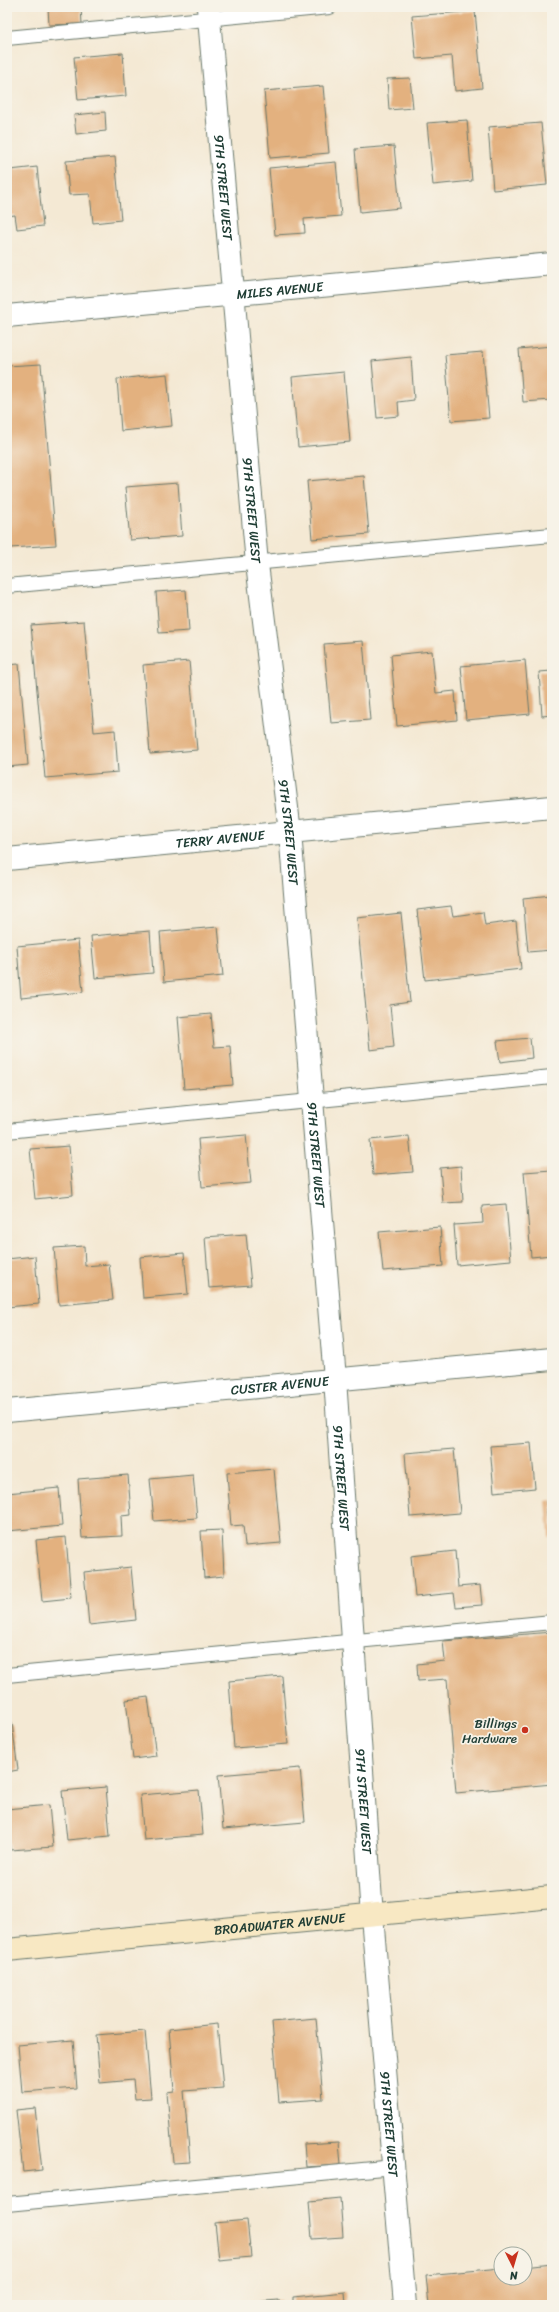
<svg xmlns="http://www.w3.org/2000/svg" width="559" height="2312" font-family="Sriracha,sans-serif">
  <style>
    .building { fill: #e3b17f }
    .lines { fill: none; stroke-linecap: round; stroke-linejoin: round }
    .service-casing { stroke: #6a796c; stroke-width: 16 }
    .minor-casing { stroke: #6a796c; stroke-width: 24 }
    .secondary-casing { stroke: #6a796c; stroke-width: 24 }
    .service { stroke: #fff; stroke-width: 14 }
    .minor { stroke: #fff; stroke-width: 22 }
    .secondary { stroke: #f8e8c3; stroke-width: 22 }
    .poi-dot { fill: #c8321e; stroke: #f7f3e8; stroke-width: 1.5 }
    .labels { text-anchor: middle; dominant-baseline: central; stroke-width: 3.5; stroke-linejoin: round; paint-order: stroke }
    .street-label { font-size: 13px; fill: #1f3d34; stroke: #f7f3e8 }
    .poi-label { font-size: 13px; fill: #1f3d34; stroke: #f7f3e8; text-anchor: end }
  </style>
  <rect width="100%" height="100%" fill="#f7f3e8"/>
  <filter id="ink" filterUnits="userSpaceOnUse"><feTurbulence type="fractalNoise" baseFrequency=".025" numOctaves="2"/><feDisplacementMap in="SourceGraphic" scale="8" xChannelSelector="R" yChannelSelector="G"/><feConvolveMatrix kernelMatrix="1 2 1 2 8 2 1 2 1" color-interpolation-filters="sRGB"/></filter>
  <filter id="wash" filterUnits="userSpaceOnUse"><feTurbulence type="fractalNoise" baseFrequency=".012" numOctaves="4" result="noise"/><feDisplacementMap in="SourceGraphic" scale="16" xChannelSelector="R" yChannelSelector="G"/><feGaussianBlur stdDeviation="0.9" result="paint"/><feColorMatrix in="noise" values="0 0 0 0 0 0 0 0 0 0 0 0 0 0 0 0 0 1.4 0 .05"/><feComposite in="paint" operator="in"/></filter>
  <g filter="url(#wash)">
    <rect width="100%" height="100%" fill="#f4e9d4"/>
    <g id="blocks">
      <!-- building -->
      <g class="building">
        <polygon points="48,7 81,7 82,24 49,25"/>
        <polygon points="475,11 482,88 455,91 452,56 416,59 412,16"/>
        <polygon points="123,53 126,96 78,100 74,57"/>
        <polygon points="410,78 413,108 389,110 387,79"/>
        <polygon points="323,86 329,153 270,158 264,91"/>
        <polygon points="105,112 106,131 76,134 74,115"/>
        <polygon points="467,120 472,181 433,185 427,123"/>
        <polygon points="541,123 547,185 493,190 488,127"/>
        <polygon points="394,146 400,208 360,212 355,149"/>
        <polygon points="115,157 121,220 93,223 90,194 69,195 66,161"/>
        <polygon points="336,162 341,216 304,219 305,233 275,235 269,168"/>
        <polygon points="37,167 43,226 17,229 15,215 7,216 7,187 11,187 10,170"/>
        <polygon points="552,346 552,400 523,402 519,349"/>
        <polygon points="483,352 489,418 451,421 445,355"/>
        <polygon points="411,357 414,400 398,402 399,416 377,418 372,361"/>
        <polygon points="41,364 56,545 10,548 9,532 7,532 7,366"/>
        <polygon points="344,372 350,442 298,447 292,377"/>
        <polygon points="167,374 172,426 121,431 117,379"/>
        <polygon points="364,476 369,534 312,539 307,481"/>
        <polygon points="178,483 182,536 130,540 125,487"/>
        <polygon points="186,590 189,631 159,633 156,592"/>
        <polygon points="84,621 94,732 115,730 118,772 45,778 31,625"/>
        <polygon points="363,641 370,720 331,723 324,644"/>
        <polygon points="432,651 436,693 455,691 457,720 397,726 391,655"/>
        <polygon points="525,660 530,714 466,720 461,666"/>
        <polygon points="189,661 197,750 150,754 143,665"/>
        <polygon points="19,664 28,765 7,767 7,665"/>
        <polygon points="552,671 552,715 542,716 539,672"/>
        <polygon points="552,895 552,950 528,952 523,898"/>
        <polygon points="451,906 453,916 483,912 485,925 516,921 521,969 425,980 417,910"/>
        <polygon points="401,913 410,1002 390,1005 394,1047 370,1050 357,918"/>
        <polygon points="218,927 223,976 164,982 160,932"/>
        <polygon points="150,931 153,973 95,978 91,936"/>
        <polygon points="78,940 83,992 21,998 17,946"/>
        <polygon points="211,1014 214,1047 230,1046 233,1085 184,1089 178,1017"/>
        <polygon points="530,1038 532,1058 500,1062 497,1041"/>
        <polygon points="246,1135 251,1183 202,1187 198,1139"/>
        <polygon points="409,1136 413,1172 373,1175 370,1140"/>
        <polygon points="69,1146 73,1195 35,1199 30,1149"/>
        <polygon points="461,1166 463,1202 443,1203 440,1168"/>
        <polygon points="552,1170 552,1255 531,1257 524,1172"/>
        <polygon points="506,1204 511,1260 457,1265 454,1225 483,1223 482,1206"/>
        <polygon points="440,1227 443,1266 383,1271 379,1232"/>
        <polygon points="246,1234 251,1285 209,1288 205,1237"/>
        <polygon points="84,1246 85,1266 109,1264 113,1300 59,1305 54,1248"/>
        <polygon points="184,1253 188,1294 143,1298 140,1257"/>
        <polygon points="35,1256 39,1304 7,1307 7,1259"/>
        <polygon points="531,1443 535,1488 494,1492 490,1446"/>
        <polygon points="454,1449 460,1513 410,1517 405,1453"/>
        <polygon points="274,1469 281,1543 245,1546 243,1525 231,1526 227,1473"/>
        <polygon points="128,1475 131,1515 121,1516 122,1536 82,1538 78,1479"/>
        <polygon points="193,1475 197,1518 154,1521 150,1479"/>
        <polygon points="59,1488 62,1526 7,1531 7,1493"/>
        <polygon points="552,1500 552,1536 549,1537 546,1501"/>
        <polygon points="222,1530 224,1576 204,1578 201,1531"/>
        <polygon points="66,1537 71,1598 42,1601 36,1540"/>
        <polygon points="455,1551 458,1587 480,1585 482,1605 456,1607 454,1593 415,1597 411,1556"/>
        <polygon points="131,1567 136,1620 89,1625 84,1572"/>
        <polygon points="552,1632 552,1784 456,1793 447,1679 418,1681 417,1664 445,1661 443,1641"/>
        <polygon points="282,1676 288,1744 234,1748 229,1681"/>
        <polygon points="148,1697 156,1756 133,1759 126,1700"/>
        <polygon points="12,1723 18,1770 7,1772 7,1724"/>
        <polygon points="300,1768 305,1822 223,1829 218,1775"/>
        <polygon points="106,1787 110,1836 67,1840 62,1791"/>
        <polygon points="199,1790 203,1835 144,1840 140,1795"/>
        <polygon points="49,1805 53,1847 10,1850 7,1809"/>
        <polygon points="316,2018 323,2099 279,2102 272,2022"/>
        <polygon points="217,2024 223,2088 184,2091 190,2162 173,2163 167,2092 174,2091 169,2029"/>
        <polygon points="145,2031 151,2098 135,2099 133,2080 100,2083 96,2035"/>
        <polygon points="73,2040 77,2088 22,2092 18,2045"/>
        <polygon points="35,2108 42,2170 23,2172 16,2110"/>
        <polygon points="339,2142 341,2165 306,2167 304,2144"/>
        <polygon points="340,2198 343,2237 312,2239 309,2201"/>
        <polygon points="247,2220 251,2257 219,2260 215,2223"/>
        <polygon points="552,2263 552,2305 429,2305 426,2275 501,2268 501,2278 525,2278 525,2266"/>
        <polygon points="345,2292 346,2305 293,2305 293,2297"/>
        <polygon points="279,2300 279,2305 229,2305 229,2304"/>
      </g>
    </g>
  </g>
  <g filter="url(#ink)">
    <use href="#blocks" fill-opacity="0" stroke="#6a796c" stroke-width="1"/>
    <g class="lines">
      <defs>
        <g id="service">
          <polyline points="7,38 330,7"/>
          <polyline points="7,586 552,535"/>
          <polyline points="7,1131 552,1077"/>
          <polyline points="7,1675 552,1622"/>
          <polyline points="7,2204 394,2167"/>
        </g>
        <g id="minor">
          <path id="s1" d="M208,7L257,564L290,832L335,1379L372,1916L405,2305"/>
          <path id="s2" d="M7,316L552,264"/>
          <path id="s3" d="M7,859L552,807"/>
          <path id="s4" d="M7,1411L552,1359"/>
        </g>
        <g id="secondary">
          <path id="s5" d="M7,1950L552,1897"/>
        </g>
      </defs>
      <!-- service casing -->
      <use href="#service" class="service-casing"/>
      <!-- minor casing -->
      <use href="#minor" class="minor-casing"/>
      <!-- secondary casing -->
      <use href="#secondary" class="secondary-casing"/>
      <!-- service -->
      <use href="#service" class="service"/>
      <!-- minor -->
      <use href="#minor" class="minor"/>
      <!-- secondary -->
      <use href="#secondary" class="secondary"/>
    </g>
  </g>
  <!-- markers -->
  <circle class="poi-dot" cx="525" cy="1730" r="4"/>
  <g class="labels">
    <!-- street labels -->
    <g class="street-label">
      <text stroke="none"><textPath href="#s1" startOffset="181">9TH STREET WEST</textPath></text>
      <text stroke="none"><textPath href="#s2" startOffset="274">MILES AVENUE</textPath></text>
      <text stroke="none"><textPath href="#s1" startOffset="505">9TH STREET WEST</textPath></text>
      <text stroke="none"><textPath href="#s1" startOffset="829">9TH STREET WEST</textPath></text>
      <text stroke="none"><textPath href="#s3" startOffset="214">TERRY AVENUE</textPath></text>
      <text stroke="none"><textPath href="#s1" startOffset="1153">9TH STREET WEST</textPath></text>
      <text stroke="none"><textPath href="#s4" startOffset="274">CUSTER AVENUE</textPath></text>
      <text stroke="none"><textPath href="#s1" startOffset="1477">9TH STREET WEST</textPath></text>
      <text stroke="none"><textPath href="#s1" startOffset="1801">9TH STREET WEST</textPath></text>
      <text stroke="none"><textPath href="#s5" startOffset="274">BROADWATER AVENUE</textPath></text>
      <text stroke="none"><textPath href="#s1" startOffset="2125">9TH STREET WEST</textPath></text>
    </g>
    <!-- poi labels -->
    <g class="poi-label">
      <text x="517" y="1723">Billings<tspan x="517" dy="15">Hardware</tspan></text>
    </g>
  </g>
  <!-- margin -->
  <rect width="559" height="2312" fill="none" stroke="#f7f3e8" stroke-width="24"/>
  <!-- north arrow -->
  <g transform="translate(513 2266) rotate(175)"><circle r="19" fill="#f7f3e8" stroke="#a1aaa0"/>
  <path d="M0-3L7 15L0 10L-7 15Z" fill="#c8321e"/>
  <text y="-6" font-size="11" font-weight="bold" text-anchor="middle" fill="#1f3d34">N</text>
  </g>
</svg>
